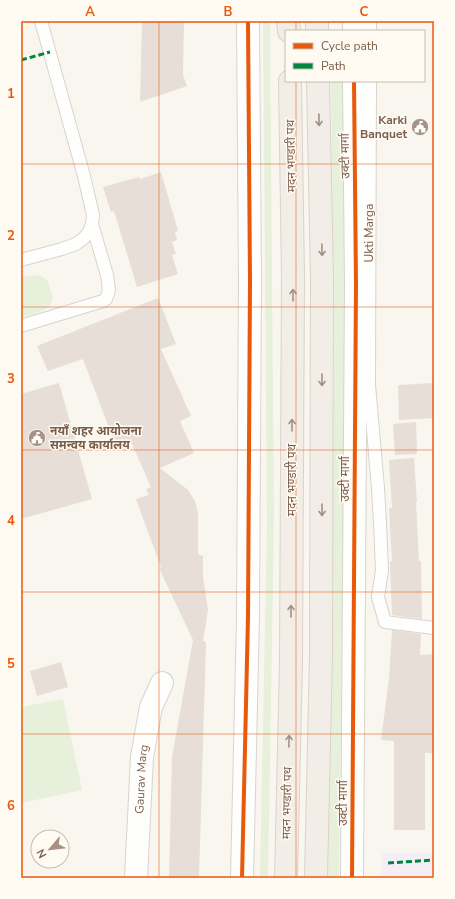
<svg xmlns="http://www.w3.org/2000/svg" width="455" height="899" font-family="'Nunito Sans','Noto Sans Devanagari',sans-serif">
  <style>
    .education { fill: #f6eef6 }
    .green { fill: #e6f0db }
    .building { fill: #e6ded7 }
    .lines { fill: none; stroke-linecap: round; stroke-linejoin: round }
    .service-casing { stroke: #d9d3ce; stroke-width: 14 }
    .minor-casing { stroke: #d9d3ce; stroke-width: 24 }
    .tertiary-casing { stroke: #d9d3ce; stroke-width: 24 }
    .trunk-casing { stroke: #dad2cb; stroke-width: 24 }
    .service { stroke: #fefefd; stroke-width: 12 }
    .minor { stroke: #fefefd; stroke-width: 22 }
    .tertiary { stroke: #fefefd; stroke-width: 22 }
    .trunk { stroke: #f3ede8; stroke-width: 22 }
    .quiet { stroke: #00873e; stroke-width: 3; stroke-dasharray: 6 3; stroke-linecap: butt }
    .cycleway-casing { stroke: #fffbf3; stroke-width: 6 }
    .cycleway { stroke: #e8590c; stroke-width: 4 }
    .oneway { stroke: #a49083 }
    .grid { fill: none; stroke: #e8590c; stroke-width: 1; stroke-opacity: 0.55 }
    .labels { text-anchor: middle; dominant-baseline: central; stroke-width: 3; stroke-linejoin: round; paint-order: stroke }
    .poi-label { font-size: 12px; font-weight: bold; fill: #7a5e4c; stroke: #fffbf3; text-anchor: end }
    .street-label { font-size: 12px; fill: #7a5e4c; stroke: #fffbf3 }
    .neatline { fill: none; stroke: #e8590c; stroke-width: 1.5 }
    .grid-label { font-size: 13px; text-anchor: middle; font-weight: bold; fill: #e8590c }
  </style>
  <rect width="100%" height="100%" fill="#f9f6f0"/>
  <!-- education -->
  <polygon class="education" points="382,853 434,853 434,878 381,878"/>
  <!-- green -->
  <g class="green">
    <polygon points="263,21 270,21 274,523 268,878 260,878 267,524"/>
    <polygon points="331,81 343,81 346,323 339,878 328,878 334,322"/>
    <path d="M35,275C44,277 48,278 50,288C51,292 54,298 51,303C47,312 30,315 21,318V277Z"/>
    <polygon points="63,699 82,790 21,803 21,707"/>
  </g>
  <!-- building -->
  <g class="building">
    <polygon points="142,21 184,21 183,75 187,86 140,102"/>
    <polygon points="161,172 178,231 175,232 177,240 172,242 176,254 172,255 178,274 137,287 114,211 111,212 103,187 139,177 140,179"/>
    <polygon points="158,298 176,344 161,349 191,416 180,421 194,453 160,468 188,490 195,501 198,513 198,554 203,556 203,577 208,610 203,641 206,642 199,878 169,878 172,757 193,640 159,568 161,567 136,499 149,495 146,489 151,487 132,444 117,449 83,359 48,371 37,346"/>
    <polygon points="59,383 92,499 21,519 21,394"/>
    <polygon points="434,383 434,418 399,420 398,385"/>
    <polygon points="416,422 417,454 395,455 393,424"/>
    <polygon points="414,458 417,502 416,502 419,561 421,561 422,619 392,615 390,561 392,561 389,508 392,508 389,460"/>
    <polygon points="392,630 421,634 420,655 434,654 434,753 425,753 425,830 394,830 394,741 381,740 389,679"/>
    <polygon points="61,662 68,687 37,696 30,671"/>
  </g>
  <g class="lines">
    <defs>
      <g id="service">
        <polyline points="370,31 370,21"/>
        <polyline points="370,81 369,385 378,488 380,523 382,570 378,597 385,622 434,628"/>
        <polyline points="21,260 62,249 76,244 84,238 89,232 92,224 93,215 84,176 41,21"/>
        <polyline points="21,326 103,301 106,299 109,290 107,275 92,224"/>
      </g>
      <g id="minor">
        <path id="s1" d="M136,878L142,757L151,707L162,683"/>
      </g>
      <g id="tertiary">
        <polyline points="354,31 354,21"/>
        <polyline points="242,878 248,617 250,281 248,21"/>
        <polyline points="352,878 356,285 354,81"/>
      </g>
      <g id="trunk">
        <polyline points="288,21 289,31"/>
        <polyline points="317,21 317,31"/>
        <polyline points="286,878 291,662 293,276 290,81"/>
        <polyline points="316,878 321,653 322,278 318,81"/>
      </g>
    </defs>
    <!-- service casing -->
    <use href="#service" class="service-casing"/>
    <!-- minor casing -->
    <use href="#minor" class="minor-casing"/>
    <!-- tertiary casing -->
    <use href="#tertiary" class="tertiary-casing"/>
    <!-- trunk casing -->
    <use href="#trunk" class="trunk-casing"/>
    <!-- service -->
    <use href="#service" class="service"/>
    <!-- minor -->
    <use href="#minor" class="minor"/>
    <!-- tertiary -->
    <use href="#tertiary" class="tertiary"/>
    <!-- trunk -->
    <use href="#trunk" class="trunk"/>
    <!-- quiet -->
    <g class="quiet">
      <polyline points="21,60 50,52"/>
      <polyline points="388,863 434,860"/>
    </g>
    <defs>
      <g id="cycleway">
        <polyline points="242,878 248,617 250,281 248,21"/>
        <polyline points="352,878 356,285 354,81"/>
      </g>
    </defs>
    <!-- cycleway casing -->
    <use href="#cycleway" class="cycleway-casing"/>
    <!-- cycleway -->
    <use href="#cycleway" class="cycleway"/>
  </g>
  <!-- one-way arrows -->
  <defs><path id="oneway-shaft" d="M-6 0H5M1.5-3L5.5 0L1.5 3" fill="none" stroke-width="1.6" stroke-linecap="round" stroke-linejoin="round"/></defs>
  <g class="oneway">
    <use href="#oneway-shaft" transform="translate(319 120) rotate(89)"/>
    <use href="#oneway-shaft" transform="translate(322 250) rotate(89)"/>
    <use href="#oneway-shaft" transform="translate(293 295) rotate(-90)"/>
    <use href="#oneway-shaft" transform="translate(322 380) rotate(90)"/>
    <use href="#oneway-shaft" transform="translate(292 425) rotate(-90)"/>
    <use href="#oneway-shaft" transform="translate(322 510) rotate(90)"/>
    <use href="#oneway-shaft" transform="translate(291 611) rotate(-90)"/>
    <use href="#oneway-shaft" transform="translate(289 741) rotate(-89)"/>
  </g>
  <!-- grid -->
  <path class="grid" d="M159,21V878M296,21V31M296,81V878M21,164H434M21,307H434M21,450H434M21,592H434M21,734H434"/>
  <!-- icons -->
  <defs>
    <symbol id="civic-disc" viewBox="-11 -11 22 22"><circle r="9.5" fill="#a69385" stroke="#fffbf3"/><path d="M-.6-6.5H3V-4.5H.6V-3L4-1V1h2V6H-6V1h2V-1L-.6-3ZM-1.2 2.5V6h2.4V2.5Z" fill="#fff"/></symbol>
  </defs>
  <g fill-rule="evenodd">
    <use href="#civic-disc" x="410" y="117" width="20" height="20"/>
    <use href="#civic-disc" x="27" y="428" width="20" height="20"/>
  </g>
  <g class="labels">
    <!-- poi labels -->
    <g class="poi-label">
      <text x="407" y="120">Karki<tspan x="407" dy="14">Banquet</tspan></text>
      <text x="50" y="431" text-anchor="start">नयाँ शहर आयोजना<tspan x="50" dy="14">समन्वय कार्यालय</tspan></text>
    </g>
    <!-- street labels -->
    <g class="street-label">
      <text transform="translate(291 156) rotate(-91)">मदन भण्डारी पथ</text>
      <text transform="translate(345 156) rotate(-91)">उक्टी मार्गा</text>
      <text transform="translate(369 233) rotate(-90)">Ukti Marga</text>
      <text transform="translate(345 479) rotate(-90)">उक्टी मार्गा</text>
      <text transform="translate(292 480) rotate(-90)">मदन भण्डारी पथ</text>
      <text stroke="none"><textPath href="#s1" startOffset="99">Gaurav Marg</textPath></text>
      <text transform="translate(287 803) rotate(-89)">मदन भण्डारी पथ</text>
      <text transform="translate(343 803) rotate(-90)">उक्टी मार्गा</text>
    </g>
  </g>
  <!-- border -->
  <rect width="455" height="899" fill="none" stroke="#fffbf3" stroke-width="44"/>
  <!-- legend -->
  <rect x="285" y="30" width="140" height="52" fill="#fffbf3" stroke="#cabcb0"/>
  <rect x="293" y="43" width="20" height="6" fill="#e8590c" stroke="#cabcb0"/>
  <text x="321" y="50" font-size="12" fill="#7a5e4c">Cycle path</text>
  <rect x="293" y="63" width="20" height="6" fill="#00873e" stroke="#cabcb0"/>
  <text x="321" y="70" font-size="12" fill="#7a5e4c">Path</text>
  <!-- north arrow -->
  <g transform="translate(50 849) rotate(242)"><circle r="19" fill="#fffbf3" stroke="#cabcb0"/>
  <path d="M0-3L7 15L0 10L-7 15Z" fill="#a69385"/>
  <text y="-6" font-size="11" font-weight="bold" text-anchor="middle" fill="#7a5e4c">N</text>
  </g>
  <rect x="22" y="22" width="411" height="855" class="neatline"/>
  <g class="grid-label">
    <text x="90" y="16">A</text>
    <text x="228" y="16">B</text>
    <text x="364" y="16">C</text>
    <text x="11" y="98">1</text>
    <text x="11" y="240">2</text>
    <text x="11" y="383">3</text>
    <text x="11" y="525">4</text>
    <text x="11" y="668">5</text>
    <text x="11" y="810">6</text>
  </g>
</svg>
